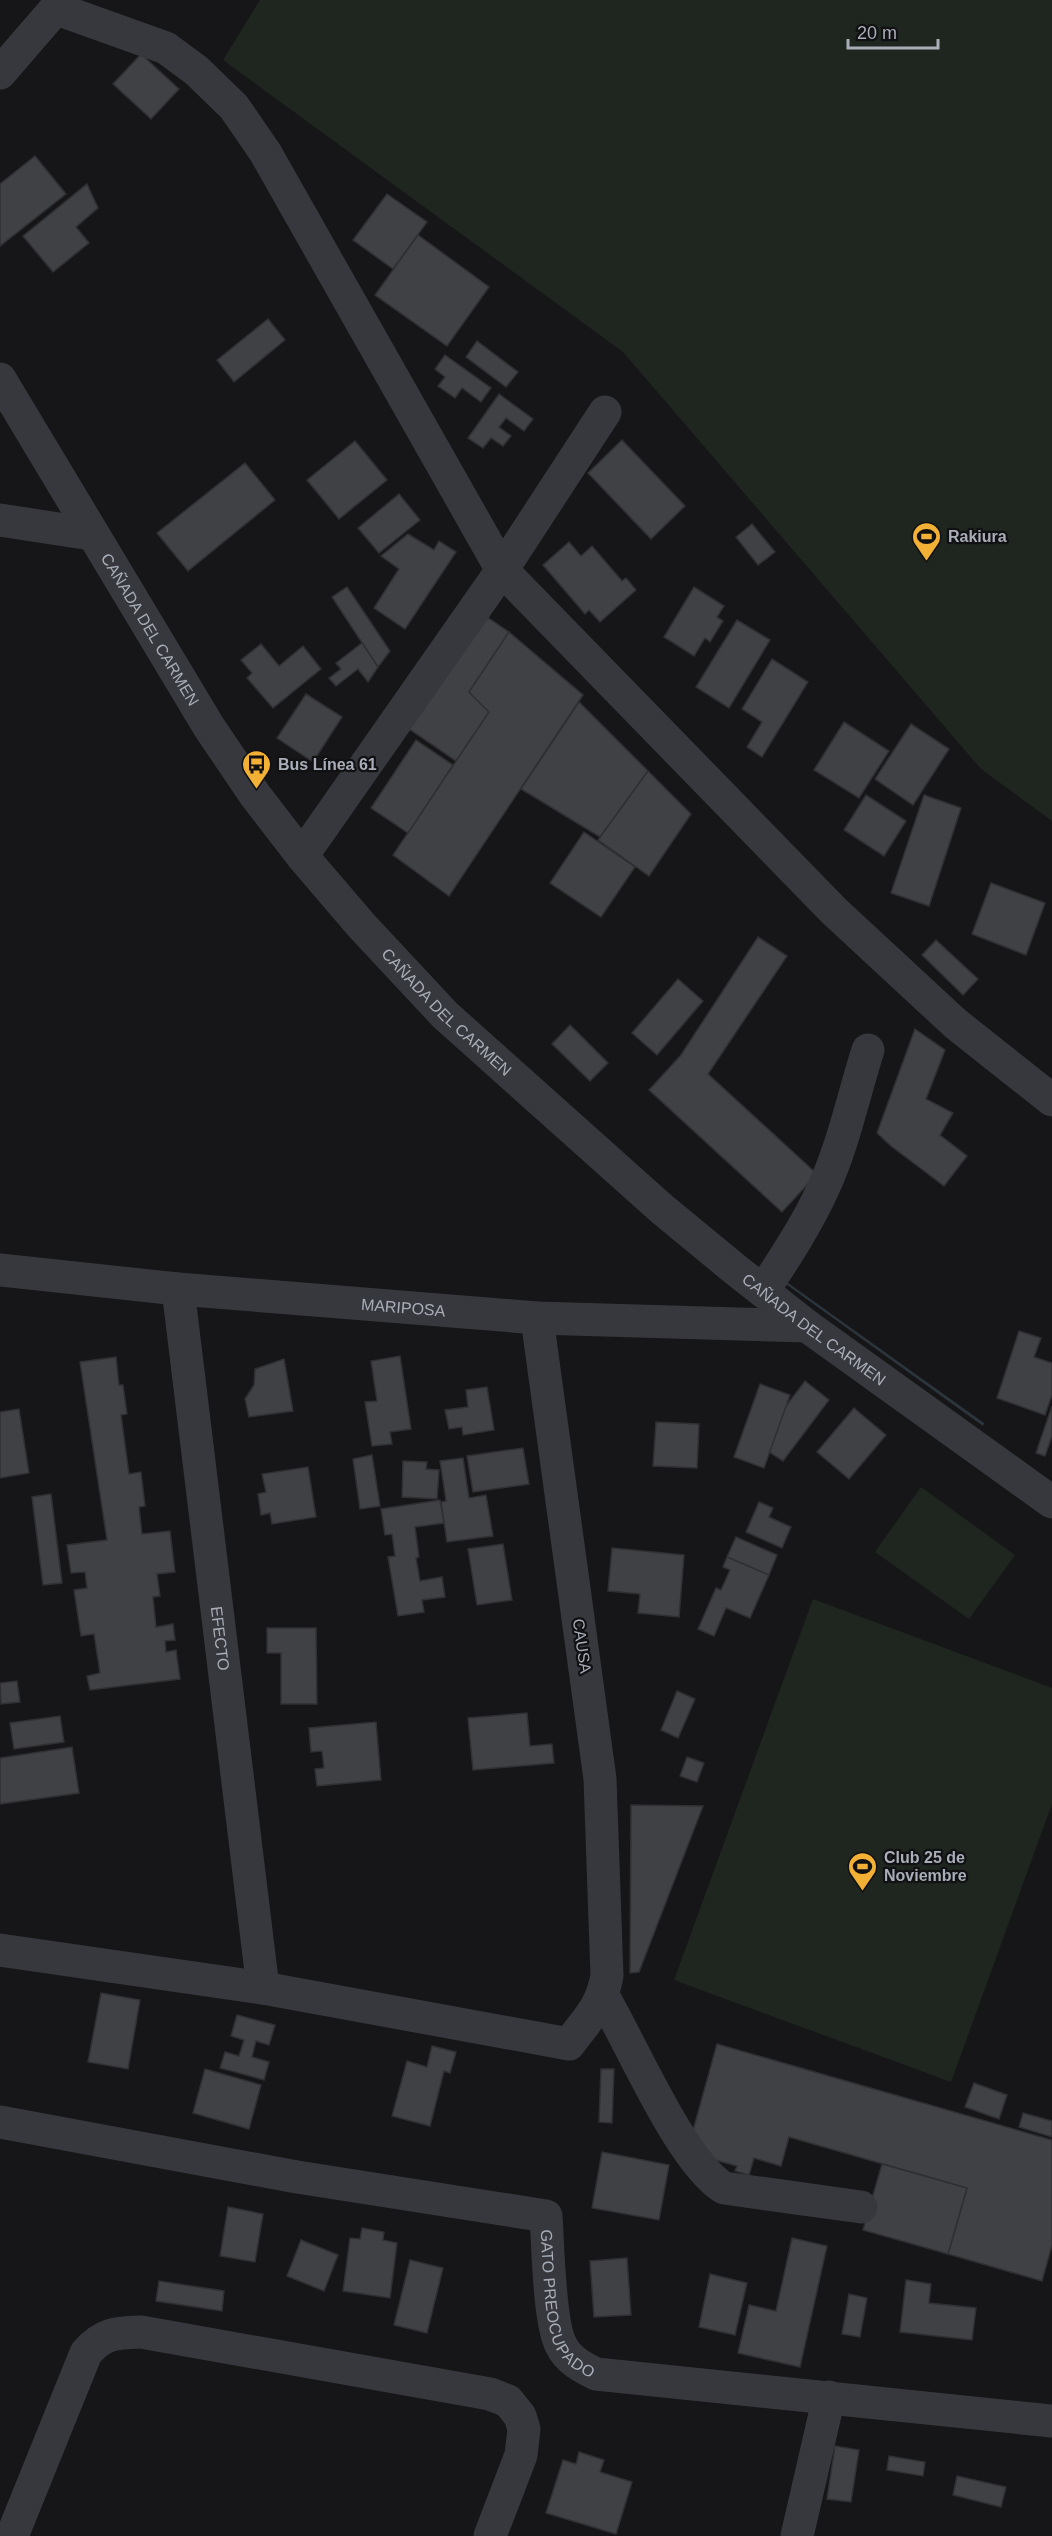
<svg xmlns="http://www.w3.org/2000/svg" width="1052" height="2536" font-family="Helvetica,sans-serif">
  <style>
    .green { fill: #1e261f }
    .water { fill: #2c353c }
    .building { fill: #404145; stroke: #303034; stroke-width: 1.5 }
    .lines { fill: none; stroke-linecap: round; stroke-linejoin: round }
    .minor { stroke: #37383d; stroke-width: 33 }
    .labels { text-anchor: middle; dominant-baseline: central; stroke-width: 4.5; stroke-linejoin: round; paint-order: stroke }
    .poi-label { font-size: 16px; font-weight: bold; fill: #a8adb8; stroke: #111113; text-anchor: start }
    .street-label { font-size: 16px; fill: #a8adb8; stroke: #111113 }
  </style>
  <rect width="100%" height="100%" fill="#161618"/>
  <!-- green -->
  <g class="green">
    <polygon points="260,0 1052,0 1052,821 981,769 623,352 223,60"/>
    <polygon points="921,1487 1015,1555 969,1619 875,1552"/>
    <polygon points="813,1599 1052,1688 1052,1804 951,2082 674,1980"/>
  </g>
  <!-- water -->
  <polygon class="water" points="777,1275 984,1423 983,1426 776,1277"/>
  <!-- building -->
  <g class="building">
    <polygon points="141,54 179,89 151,119 113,84"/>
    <polygon points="35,156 66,194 0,246 0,184"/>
    <polygon points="87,184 98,208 76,227 89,243 53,272 23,236"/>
    <polygon points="387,194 427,222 393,269 353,240"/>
    <polygon points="418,235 489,287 447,346 375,295"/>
    <polygon points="268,319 285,340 234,382 217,360"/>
    <polygon points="477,341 518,372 506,387 466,357"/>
    <polygon points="445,355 491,388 481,402 462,388 455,398 438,386 445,377 435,369"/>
    <polygon points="499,394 533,419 524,431 506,418 499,427 511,436 503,446 491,438 483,448 468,438"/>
    <polygon points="622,440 685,506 651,539 588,473"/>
    <polygon points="355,441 387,480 339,519 307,480"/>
    <polygon points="245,463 275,500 188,571 157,533"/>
    <polygon points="399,494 420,520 379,553 358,528"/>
    <polygon points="752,524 775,552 758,565 736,537"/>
    <polygon points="408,534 434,550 439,541 456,552 405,629 374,608 399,569 381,556"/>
    <polygon points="569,542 581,556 592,546 622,581 626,578 636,590 600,622 589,610 585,614 543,565"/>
    <polygon points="347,587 390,651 378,667 332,597"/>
    <polygon points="694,587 724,606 717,617 723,621 710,642 705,638 694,656 664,637"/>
    <polygon points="478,611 509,632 469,692 489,712 456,761 402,724"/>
    <polygon points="737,620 770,640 729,708 696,687"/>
    <polygon points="509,632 583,695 449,896 393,855 489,712 469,692"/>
    <polygon points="362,643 378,667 368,682 358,669 336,686 329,678 341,669 336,663"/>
    <polygon points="261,644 279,666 303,646 321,669 273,708 247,678 252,673 241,660"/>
    <polygon points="772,659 808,682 762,757 747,747 762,722 742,709"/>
    <polygon points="306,694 342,717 313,762 277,738"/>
    <polygon points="579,702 648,771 600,837 521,789"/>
    <polygon points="844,722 889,751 859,798 814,770"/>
    <polygon points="911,724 949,749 913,805 875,779"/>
    <polygon points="416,740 453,765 408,833 371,808"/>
    <polygon points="648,771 691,814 649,876 598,840"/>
    <polygon points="866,795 906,821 884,856 844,830"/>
    <polygon points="924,795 961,808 929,906 891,893"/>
    <polygon points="584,832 635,867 601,917 550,883"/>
    <polygon points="991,883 1045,903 1026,955 972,934"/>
    <polygon points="758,937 787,956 708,1074 817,1174 782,1212 649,1090 681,1055"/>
    <polygon points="936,940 978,979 963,995 922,955"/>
    <polygon points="678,979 703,1001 657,1055 632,1033"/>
    <polygon points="570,1025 608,1063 590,1081 552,1044"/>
    <polygon points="915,1029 945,1050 926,1099 953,1113 940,1135 967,1156 944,1186 891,1146 877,1133"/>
    <polygon points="1019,1331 1041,1338 1034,1357 1052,1363 1052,1395 1045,1415 997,1398"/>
    <polygon points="400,1356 411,1429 390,1432 392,1444 372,1446 365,1402 377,1401 371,1361"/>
    <polygon points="116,1357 119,1385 123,1385 127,1414 121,1415 129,1474 141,1472 145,1506 139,1507 142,1534 170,1531 175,1572 157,1574 160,1596 153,1597 156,1627 173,1624 175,1640 165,1641 166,1652 176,1650 180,1679 90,1690 87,1676 100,1673 94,1634 81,1636 74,1590 87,1588 85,1572 71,1573 67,1545 107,1540 80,1362"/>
    <polygon points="284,1359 293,1411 249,1417 245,1399 254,1385 255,1369"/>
    <polygon points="805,1381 829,1400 783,1461 769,1452 786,1406"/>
    <polygon points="760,1384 790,1395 764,1468 734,1457"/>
    <polygon points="487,1387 494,1430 463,1435 462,1427 449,1429 445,1410 468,1407 466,1390"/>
    <polygon points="1052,1406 1052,1436 1045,1456 1036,1453"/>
    <polygon points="854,1408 886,1435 849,1479 817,1452"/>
    <polygon points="19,1409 29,1473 0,1478 0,1412"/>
    <polygon points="656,1422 699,1424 697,1468 653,1466"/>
    <polygon points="523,1448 529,1484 473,1492 467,1456"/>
    <polygon points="372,1455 380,1506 360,1509 353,1459"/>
    <polygon points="463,1458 469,1498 486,1495 493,1536 447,1542 441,1502 446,1501 440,1461"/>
    <polygon points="403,1461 427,1462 426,1469 439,1470 437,1499 402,1497"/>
    <polygon points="308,1467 316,1517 272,1524 270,1513 261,1515 258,1494 266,1492 262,1474"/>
    <polygon points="51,1494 62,1583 43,1585 32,1497"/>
    <polygon points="440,1500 444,1523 415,1527 419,1557 416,1558 420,1581 442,1577 445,1597 422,1600 424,1612 398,1616 388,1557 395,1556 392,1534 385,1535 381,1509"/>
    <polygon points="759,1502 773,1508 769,1517 791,1527 782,1548 746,1532"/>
    <polygon points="736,1537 777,1555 769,1575 727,1557"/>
    <polygon points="503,1544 512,1600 477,1605 468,1549"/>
    <polygon points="612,1548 684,1555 679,1617 638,1613 640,1594 608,1591"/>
    <polygon points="727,1557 769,1575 750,1618 726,1608 714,1636 698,1629 716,1588 721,1590 730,1570 723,1567"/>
    <polygon points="267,1628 316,1628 317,1704 281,1704 281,1653 267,1653"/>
    <polygon points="17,1681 20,1702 1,1704 0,1683"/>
    <polygon points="677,1691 695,1699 678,1738 661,1730"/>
    <polygon points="527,1713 530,1746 552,1744 554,1763 473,1770 468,1718"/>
    <polygon points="60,1716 64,1742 14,1749 10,1723"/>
    <polygon points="376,1722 381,1780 317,1786 315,1769 324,1768 322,1751 311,1752 309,1728"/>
    <polygon points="72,1747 79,1793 0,1804 0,1758"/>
    <polygon points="687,1757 704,1763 697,1782 680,1776"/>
    <polygon points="631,1805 703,1806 639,1972 630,1973"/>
    <polygon points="101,1993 140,2000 128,2069 88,2062"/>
    <polygon points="237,2015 275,2025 269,2045 256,2041 252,2057 269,2062 264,2080 220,2068 225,2052 239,2056 244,2040 231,2036"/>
    <polygon points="717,2044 1052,2140 1052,2245 1042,2281 948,2254 967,2188 789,2137 781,2166 754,2158 749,2175 735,2171 737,2166 687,2152"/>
    <polygon points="432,2046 456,2052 450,2073 444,2071 430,2126 392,2116 407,2061 427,2067"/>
    <polygon points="205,2069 261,2085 249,2129 193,2113"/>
    <polygon points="601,2069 614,2069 612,2123 599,2122"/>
    <polygon points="974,2083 1007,2095 999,2119 965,2107"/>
    <polygon points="1023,2113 1052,2121 1052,2137 1019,2127"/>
    <polygon points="602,2152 669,2165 659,2220 592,2208"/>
    <polygon points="882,2164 967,2188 948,2254 863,2230"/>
    <polygon points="228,2207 263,2214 255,2262 220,2256"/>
    <polygon points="362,2228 384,2232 383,2240 397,2243 390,2298 343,2291 350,2238 360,2239"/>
    <polygon points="792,2238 827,2246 800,2367 738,2353 749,2305 776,2311"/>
    <polygon points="301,2240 338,2255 324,2291 287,2276"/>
    <polygon points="627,2258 631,2315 594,2317 590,2261"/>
    <polygon points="410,2260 443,2268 427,2333 394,2325"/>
    <polygon points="710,2274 747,2283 735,2335 699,2327"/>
    <polygon points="906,2280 931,2284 929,2303 976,2308 972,2340 900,2332"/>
    <polygon points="159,2281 224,2291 222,2311 156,2301"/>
    <polygon points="849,2294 867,2298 860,2337 842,2334"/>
    <polygon points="835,2446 859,2450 851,2502 827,2499"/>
    <polygon points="579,2452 604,2460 600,2472 632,2482 616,2534 546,2513 563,2460 576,2464"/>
    <polygon points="889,2456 925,2462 923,2476 887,2470"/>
    <polygon points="957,2476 1006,2487 1001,2507 953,2495"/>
  </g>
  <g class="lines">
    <!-- minor -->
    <g class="minor">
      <polyline points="57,9 166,48 197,71 234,107 265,152 502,570 834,911 956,1024 1052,1100"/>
      <polyline points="0,73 63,0"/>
      <path id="s1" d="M0,379L209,727L255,795L302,856L361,925L445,1015L662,1209L736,1270L807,1326L1052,1502"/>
      <polyline points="0,520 91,534"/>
      <polyline points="302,856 502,570 605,412"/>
      <path id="s2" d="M0,1270L178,1289L537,1318L807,1326"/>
      <path id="s3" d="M178,1289L263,1988"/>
      <path d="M763,1291C784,1259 806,1226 822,1191C843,1147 853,1097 868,1050"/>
      <path d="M0,1950L263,1988L569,2044C588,2018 601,2008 607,1976L600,1779L537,1318"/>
      <path d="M603,1996C631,2043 681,2162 724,2188L861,2207"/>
      <path id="s4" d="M0,2122L297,2177L546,2216C548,2244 549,2323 561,2345C568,2360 582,2367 596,2374L1052,2421"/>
      <path d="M12,2536L86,2353C103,2333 115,2333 141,2332L490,2394L508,2401L520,2416L524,2429L521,2455L490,2536"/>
      <polyline points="797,2536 829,2397"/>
    </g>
  </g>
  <!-- icons -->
  <defs>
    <symbol id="stadium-pin" viewBox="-11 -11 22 30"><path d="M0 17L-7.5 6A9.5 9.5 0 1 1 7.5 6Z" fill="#f2b134" stroke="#111113"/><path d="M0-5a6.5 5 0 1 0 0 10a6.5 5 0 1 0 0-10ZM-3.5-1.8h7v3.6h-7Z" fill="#111"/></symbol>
    <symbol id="bus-pin" viewBox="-11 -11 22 30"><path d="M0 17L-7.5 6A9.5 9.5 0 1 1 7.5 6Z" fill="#f2b134" stroke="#111113"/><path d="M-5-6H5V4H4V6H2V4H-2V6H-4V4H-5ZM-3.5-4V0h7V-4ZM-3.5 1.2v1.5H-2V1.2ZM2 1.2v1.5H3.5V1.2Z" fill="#111"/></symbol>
  </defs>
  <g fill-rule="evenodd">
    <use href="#stadium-pin" x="910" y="520" width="33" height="45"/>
    <use href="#bus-pin" x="240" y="748" width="33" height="45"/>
    <use href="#stadium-pin" x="846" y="1850" width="33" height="45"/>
  </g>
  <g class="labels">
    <!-- poi labels -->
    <g class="poi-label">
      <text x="948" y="536">Rakiura</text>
      <text x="278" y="764">Bus Línea 61</text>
      <text x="884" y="1857">Club 25 de<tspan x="884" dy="18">Noviembre</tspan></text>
    </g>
    <!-- street labels -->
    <g class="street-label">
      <text stroke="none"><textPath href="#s1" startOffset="292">CAÑADA DEL CARMEN</textPath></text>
      <text stroke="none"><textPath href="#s1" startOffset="778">CAÑADA DEL CARMEN</textPath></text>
      <text stroke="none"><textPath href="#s2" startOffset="405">MARIPOSA</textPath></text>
      <text stroke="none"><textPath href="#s1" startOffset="1264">CAÑADA DEL CARMEN</textPath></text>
      <text stroke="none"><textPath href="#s3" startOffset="352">EFECTO</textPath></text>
      <text transform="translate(582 1646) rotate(82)">CAUSA</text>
      <text stroke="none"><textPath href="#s4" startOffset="648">GATO PREOCUPADO</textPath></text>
    </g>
  </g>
  <!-- scale -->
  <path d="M848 39v9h90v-9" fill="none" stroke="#a8adb8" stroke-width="3"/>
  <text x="857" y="39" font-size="18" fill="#a8adb8" stroke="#111113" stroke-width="4.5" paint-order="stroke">20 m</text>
</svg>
